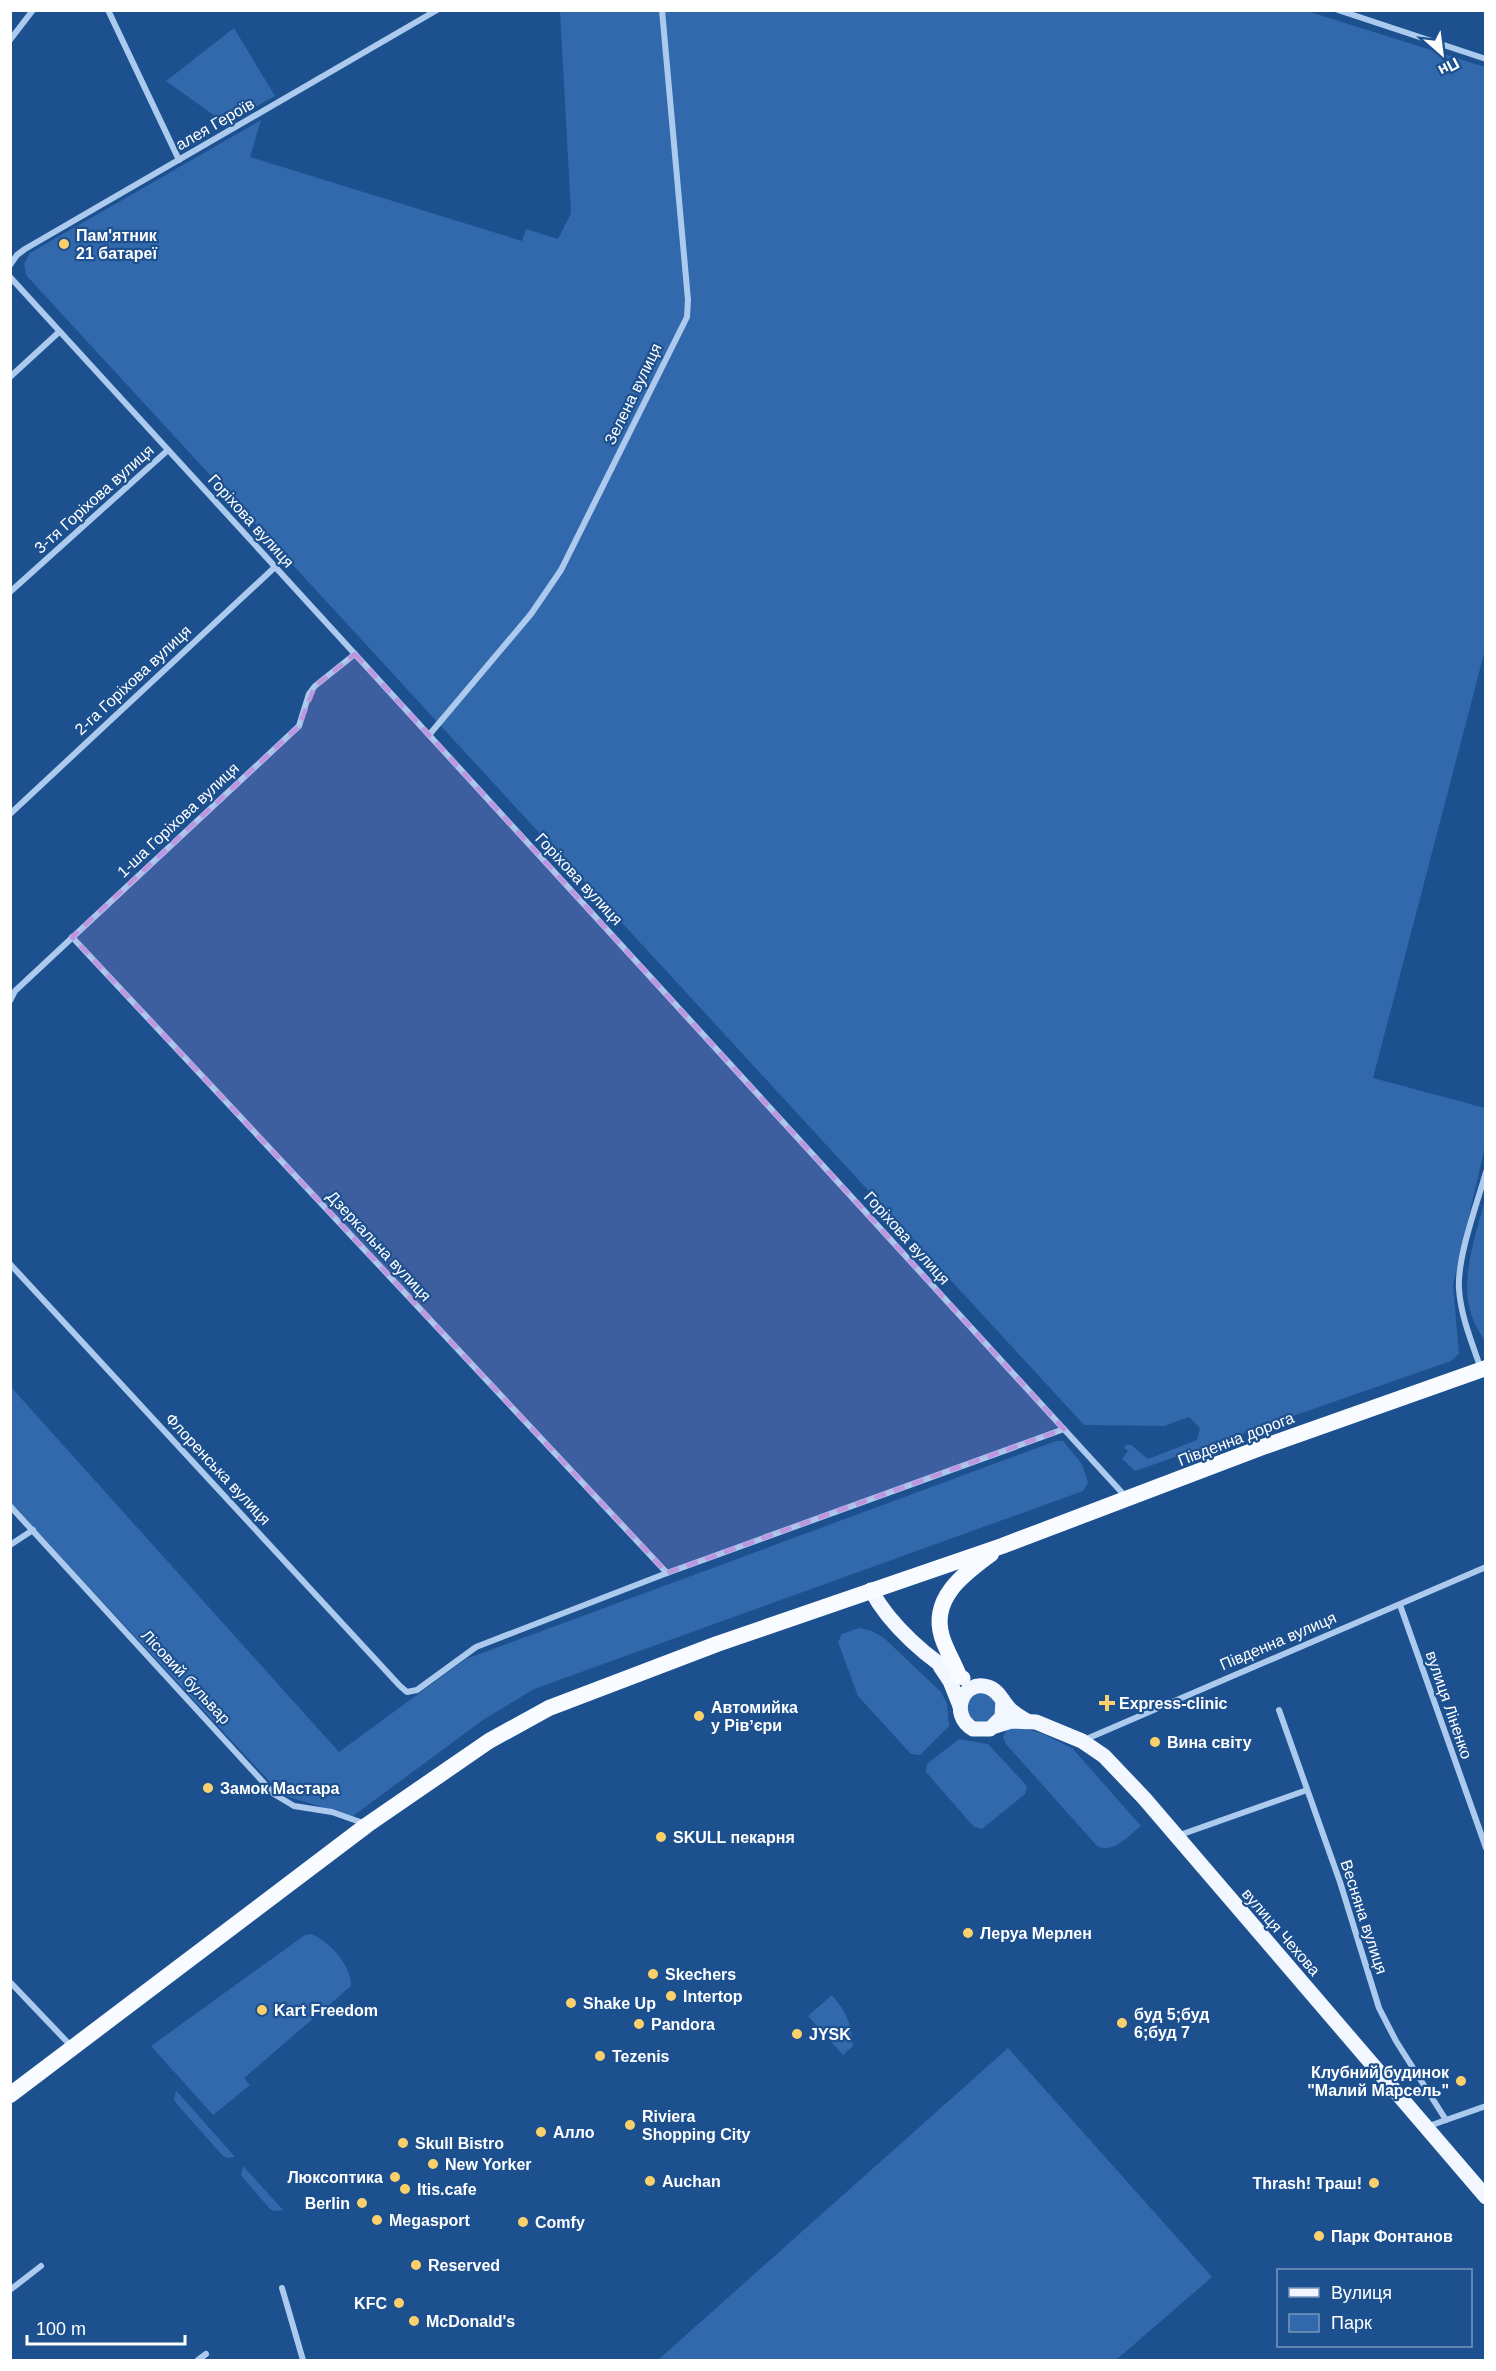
<svg xmlns="http://www.w3.org/2000/svg" width="1496" height="2371" font-family="Arial,sans-serif">
  <style>
    .green { fill: #3169ac }
    .lines { fill: none; stroke-linecap: round; stroke-linejoin: round }
    .minor { stroke: #accaed; stroke-width: 6 }
    .primary { stroke: #f2f7ff; stroke-width: 15 }
    .trunk { stroke: #f8fbff; stroke-width: 16 }
    .marked { fill: #bd96df; fill-opacity: 0.2; stroke: #bd96df; stroke-width: 4.5; stroke-dasharray: 12 8; stroke-linejoin: round }
    .poi-dot { fill: #fcd16b; stroke: #1d508f; stroke-width: 2 }
    .labels { text-anchor: middle; dominant-baseline: central; stroke-width: 4.5; stroke-linejoin: round; paint-order: stroke }
    .street-label { font-size: 16px; fill: #fff; stroke: #1d508f }
    .poi-label { font-size: 16px; font-weight: bold; fill: #fff; stroke: #1d508f; text-anchor: start }
  </style>
  <rect width="100%" height="100%" fill="#1d508f"/>
  <!-- green -->
  <g class="green">
    <polygon points="560,11 1307,11 1485,67 1485,650 1373,1078 1485,1108 1485,1146 1453,1285 1459,1354 1451,1361 1135,1471 1122,1459 1128,1451 1124,1448 1126,1445 1131,1445 1148,1459 1197,1440 1200,1428 1189,1417 1164,1426 1084,1425 26,275 24,264 30,253 261,120 250,157 522,241 526,229 558,239 571,213"/>
    <polygon points="234,28 275,96 226,124 166,81"/>
    <path d="M1485,1199V1342C1482,1335 1477,1329 1474,1322C1457,1282 1476,1237 1485,1199Z"/>
    <polygon points="10,1386 339,1752 466,1659 1056,1441 1063,1441 1082,1464 1088,1483 1083,1491 534,1689 483,1720 353,1816 282,1795 11,1503"/>
    <polygon points="859,1628 872,1631 884,1638 941,1692 947,1704 949,1726 920,1755 911,1754 858,1696 838,1642 842,1634"/>
    <polygon points="980,1689 999,1701 993,1723 969,1723 964,1700"/>
    <path d="M1008,1728L1026,1729L1044,1734L1073,1749L1141,1826C1129,1835 1113,1855 1097,1846L1006,1744L1003,1737Z"/>
    <polygon points="959,1739 988,1744 1027,1786 1025,1794 982,1829 974,1827 926,1772 927,1764"/>
    <path d="M311,1934C329,1941 352,1966 351,1986L244,2078L250,2085L213,2115L151,2046L305,1935Z"/>
    <path d="M832,1995C848,2014 850,2022 853,2046L843,2055L808,2016Z"/>
    <polygon points="1008,2048 1212,2277 1116,2360 658,2360"/>
    <polygon points="176,2091 181,2096 235,2157 228,2158 223,2156 176,2103 174,2099"/>
    <polygon points="243,2166 283,2210 274,2211 270,2209 244,2179 241,2175"/>
  </g>
  <g class="lines">
    <!-- minor -->
    <g class="minor">
      <polyline points="108,10 179,160"/>
      <polyline points="1338,10 1486,59"/>
      <polyline points="10,40 33,10"/>
      <polyline points="10,265 17,255 25,249 437,10"/>
      <polyline points="10,277 1126,1497"/>
      <polyline points="10,377 59,332"/>
      <polyline points="10,592 168,450"/>
      <polyline points="429,735 531,614 561,570 687,317 688,300 662,10"/>
      <polyline points="10,814 275,567"/>
      <polyline points="72,937 667,1573"/>
      <polyline points="10,1001 15,991 299,726 309,694 315,686 355,654"/>
      <polyline points="10,1264 400,1686 407,1692 417,1690 476,1647 667,1573 1064,1429"/>
      <path d="M1481,1369C1472,1343 1461,1317 1459,1289C1457,1257 1477,1204 1486,1172"/>
      <polyline points="10,1506 274,1794 294,1806 332,1812 363,1823"/>
      <polyline points="10,1545 33,1530"/>
      <polyline points="1400,1605 1486,1848"/>
      <polyline points="1279,1710 1340,1882 1379,2008 1396,2041 1446,2120"/>
      <polyline points="1084,1740 1486,1567"/>
      <polyline points="1177,1836 1307,1790"/>
      <polyline points="10,1982 72,2047"/>
      <polyline points="1426,2127 1486,2106"/>
      <polyline points="282,2288 303,2360"/>
      <polyline points="10,2290 41,2266"/>
      <polyline points="198,2360 206,2354"/>
    </g>
    <!-- primary -->
    <g class="primary">
      <path d="M871,1590C889,1624 929,1661 963,1678"/>
      <polyline points="940,1666 950,1681 960,1706"/>
      <path d="M1003,1700L1002,1717L990,1729H973C949,1715 962,1679 988,1687C998,1690 1001,1699 1008,1707C1013,1713 1020,1717 1027,1721"/>
      <polyline points="995,1726 1011,1721 1036,1722 1082,1741 1104,1756 1144,1798 1486,2197"/>
    </g>
    <!-- trunk -->
    <g class="trunk">
      <path d="M959,1676C954,1663 946,1650 942,1637C930,1598 964,1574 991,1554"/>
      <polyline points="10,2095 367,1825 489,1741 549,1708 717,1644 1002,1546 1260,1448 1486,1368"/>
    </g>
  </g>
  <!-- marked area -->
  <path class="marked" d="M355,654L1064,1429L667,1573L72,937L299,726L315,686Z"/>
  <!-- markers -->
  <g class="poi-dot">
    <circle cx="64" cy="244" r="6"/>
    <path d="M1104 1694h6v6h6v6h-6v6h-6v-6h-6v-6h6z"/>
    <circle cx="699" cy="1716" r="6"/>
    <circle cx="1155" cy="1742" r="6"/>
    <circle cx="208" cy="1788" r="6"/>
    <circle cx="661" cy="1837" r="6"/>
    <circle cx="968" cy="1933" r="6"/>
    <circle cx="653" cy="1974" r="6"/>
    <circle cx="671" cy="1996" r="6"/>
    <circle cx="571" cy="2003" r="6"/>
    <circle cx="262" cy="2010" r="6"/>
    <circle cx="1122" cy="2023" r="6"/>
    <circle cx="639" cy="2024" r="6"/>
    <circle cx="797" cy="2034" r="6"/>
    <circle cx="600" cy="2056" r="6"/>
    <circle cx="1461" cy="2081" r="6"/>
    <circle cx="630" cy="2125" r="6"/>
    <circle cx="541" cy="2132" r="6"/>
    <circle cx="403" cy="2143" r="6"/>
    <circle cx="433" cy="2164" r="6"/>
    <circle cx="395" cy="2177" r="6"/>
    <circle cx="650" cy="2181" r="6"/>
    <circle cx="1374" cy="2183" r="6"/>
    <circle cx="405" cy="2189" r="6"/>
    <circle cx="362" cy="2203" r="6"/>
    <circle cx="377" cy="2220" r="6"/>
    <circle cx="523" cy="2222" r="6"/>
    <circle cx="1319" cy="2236" r="6"/>
    <circle cx="416" cy="2265" r="6"/>
    <circle cx="399" cy="2303" r="6"/>
    <circle cx="414" cy="2321" r="6"/>
  </g>
  <g class="labels">
    <!-- street labels -->
    <g class="street-label">
      <text transform="translate(215 124) rotate(-30)">алея Героїв</text>
      <text transform="translate(633 394) rotate(-64)">Зелена вулиця</text>
      <text transform="translate(94 499) rotate(-42)">3-тя Горіхова вулиця</text>
      <text transform="translate(251 521) rotate(48)">Горіхова вулиця</text>
      <text transform="translate(133 680) rotate(-43)">2-га Горіхова вулиця</text>
      <text transform="translate(178 820) rotate(-43)">1-ша Горіхова вулиця</text>
      <text transform="translate(579 879) rotate(47)">Горіхова вулиця</text>
      <text transform="translate(907 1238) rotate(48)">Горіхова вулиця</text>
      <text transform="translate(379 1246) rotate(47)">Дзеркальна вулиця</text>
      <text transform="translate(1236 1439) rotate(-21)">Південна дорога</text>
      <text transform="translate(218 1469) rotate(47)">Флоренська вулиця</text>
      <text transform="translate(1278 1641) rotate(-23)">Південна вулиця</text>
      <text transform="translate(186 1677) rotate(47)">Лісовий бульвар</text>
      <text transform="translate(1449 1705) rotate(71)">вулиця Ліненко</text>
      <text transform="translate(1364 1917) rotate(72)">Весняна вулиця</text>
      <text transform="translate(1281 1932) rotate(49)">вулиця Чехова</text>
    </g>
    <!-- poi labels -->
    <g class="poi-label">
      <text x="76" y="235">Пам'ятник<tspan x="76" dy="18">21 батареї</tspan></text>
      <text x="1119" y="1703">Express-clinic</text>
      <text x="711" y="1707">Автомийка<tspan x="711" dy="18">у Рівʼєри</tspan></text>
      <text x="1167" y="1742">Вина світу</text>
      <text x="220" y="1788">Замок Мастара</text>
      <text x="673" y="1837">SKULL пекарня</text>
      <text x="980" y="1933">Леруа Мерлен</text>
      <text x="665" y="1974">Skechers</text>
      <text x="683" y="1996">Intertop</text>
      <text x="583" y="2003">Shake Up</text>
      <text x="274" y="2010">Kart Freedom</text>
      <text x="1134" y="2014">буд 5;буд<tspan x="1134" dy="18">6;буд 7</tspan></text>
      <text x="651" y="2024">Pandora</text>
      <text x="809" y="2034">JYSK</text>
      <text x="612" y="2056">Tezenis</text>
      <text x="1449" y="2072" text-anchor="end">Клубний будинок<tspan x="1449" dy="18">"Малий Марсель"</tspan></text>
      <text x="642" y="2116">Riviera<tspan x="642" dy="18">Shopping City</tspan></text>
      <text x="553" y="2132">Алло</text>
      <text x="415" y="2143">Skull Bistro</text>
      <text x="445" y="2164">New Yorker</text>
      <text x="383" y="2177" text-anchor="end">Люксоптика</text>
      <text x="662" y="2181">Auchan</text>
      <text x="1362" y="2183" text-anchor="end">Thrash! Траш!</text>
      <text x="417" y="2189">Itis.cafe</text>
      <text x="350" y="2203" text-anchor="end">Berlin</text>
      <text x="389" y="2220">Megasport</text>
      <text x="535" y="2222">Comfy</text>
      <text x="1331" y="2236">Парк Фонтанов</text>
      <text x="428" y="2265">Reserved</text>
      <text x="387" y="2303" text-anchor="end">KFC</text>
      <text x="426" y="2321">McDonald's</text>
    </g>
  </g>
  <!-- border -->
  <rect width="1496" height="2371" fill="none" stroke="#ffffff" stroke-width="24"/>
  <!-- legend -->
  <rect x="1277" y="2269" width="195" height="78" fill="#1d508f" stroke="#7796bc" stroke-width="1.5"/>
  <rect x="1289" y="2288" width="30" height="9" fill="#f2f7ff" stroke="#7796bc" stroke-width="1.5"/>
  <text x="1331" y="2299" font-size="18" fill="#ffffff">Вулиця</text>
  <rect x="1289" y="2314" width="30" height="18" fill="#3169ac" stroke="#7796bc" stroke-width="1.5"/>
  <text x="1331" y="2329" font-size="18" fill="#ffffff">Парк</text>
  <!-- north arrow -->
  <g transform="translate(1442 54) rotate(152)" stroke="#1d508f" stroke-width="4.5" paint-order="stroke">
  <path d="M0-4.5L10 22L0 15L-10 22Z" fill="#ffffff"/>
  <text y="-9" font-size="16" font-weight="bold" text-anchor="middle" fill="#ffffff">Пн</text>
  </g>
  <!-- scale -->
  <path d="M27 2335v9h158v-9" fill="none" stroke="#ffffff" stroke-width="3"/>
  <text x="36" y="2335" font-size="18" fill="#ffffff" stroke="#1d508f" stroke-width="4.5" paint-order="stroke">100 m</text>
</svg>
